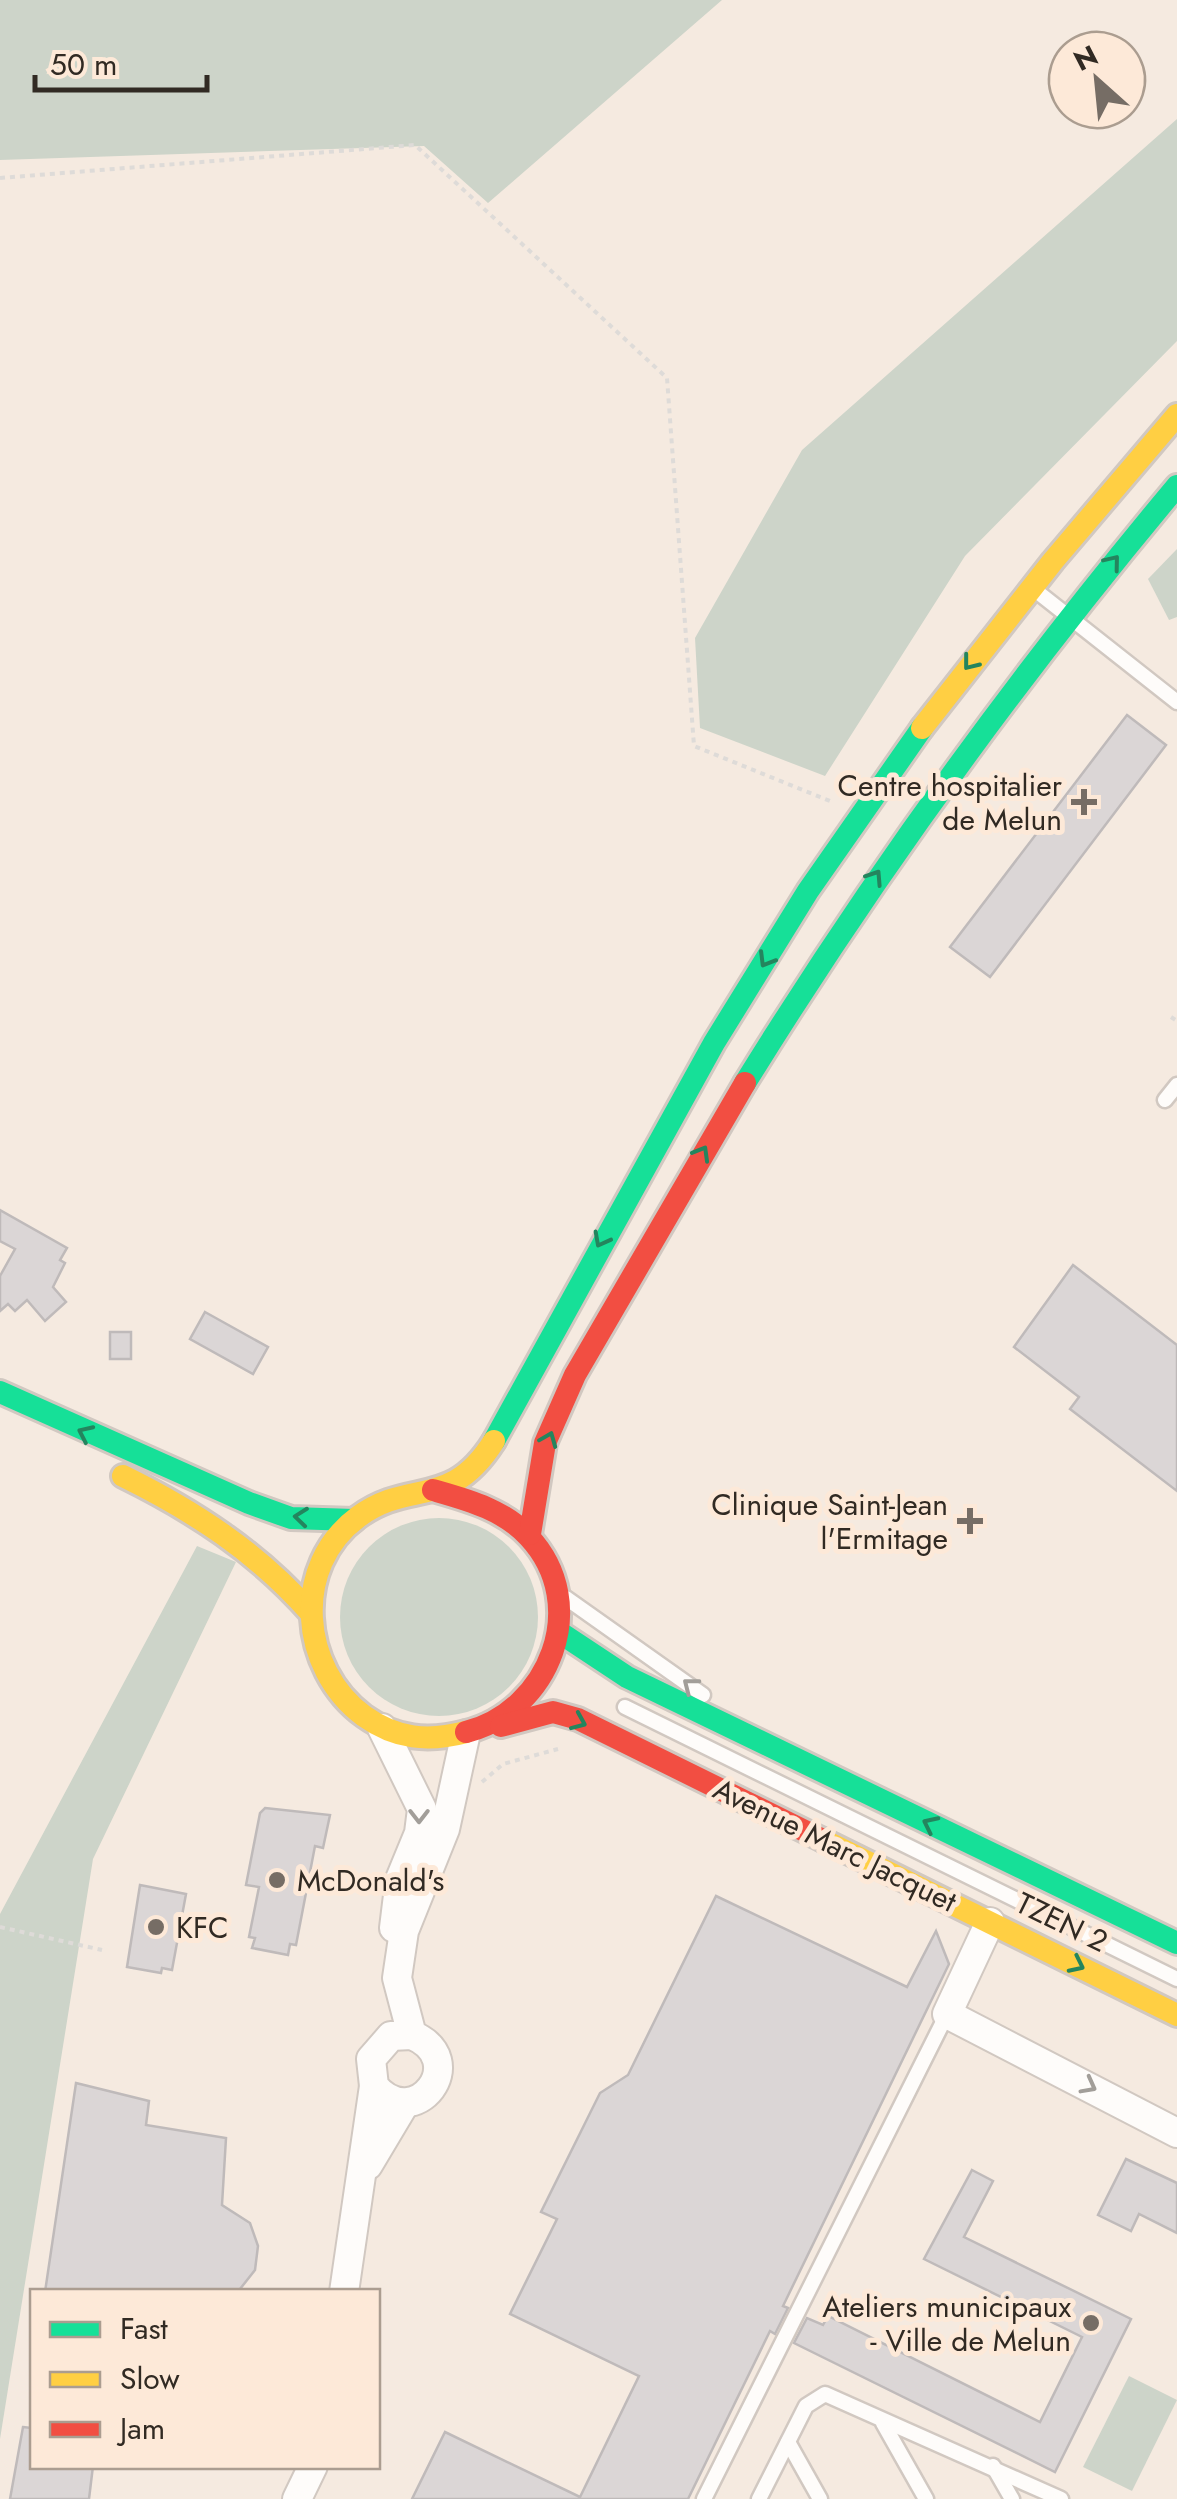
<svg xmlns="http://www.w3.org/2000/svg" width="1177" height="2499" font-family="Jost,sans-serif">
  <style>
    .green { fill: #cdd4c9 }
    .building { fill: #dbd6d6; stroke: #bfbaba; stroke-width: 2.5 }
    .lines { fill: none; stroke-linecap: round; stroke-linejoin: round }
    .lane-casing { stroke: #d1c8c1; stroke-width: 19 }
    .street-casing { stroke: #d1c8c1; stroke-width: 32 }
    .fast-casing { stroke: #d1c8c1; stroke-width: 28 }
    .slow-casing { stroke: #d1c8c1; stroke-width: 28 }
    .jam-casing { stroke: #d1c8c1; stroke-width: 28 }
    .path { stroke: #dedbd8; stroke-width: 4; stroke-dasharray: 5 5; stroke-linecap: butt }
    .lane { stroke: #fefcfa; stroke-width: 14 }
    .street { stroke: #fefcfa; stroke-width: 28 }
    .fast { stroke: #16e098; stroke-width: 22 }
    .slow { stroke: #ffcf43; stroke-width: 22 }
    .jam { stroke: #f24e42; stroke-width: 22 }
    .oneway { stroke: #24855e }
    .oneway2 { stroke: #a29e99 }
    .poi-dot { fill: #766d65; stroke: #fde9d8; stroke-width: 4 }
    .labels { text-anchor: middle; dominant-baseline: central; stroke-width: 10; stroke-linejoin: round; paint-order: stroke }
    .poi-label { font-size: 30px; fill: #312a23; stroke: #fde9d8; text-anchor: end }
    .street-label { font-size: 30px; fill: #312a23; stroke: #fde9d8 }
  </style>
  <rect width="100%" height="100%" fill="#f5eae0"/>
  <!-- green -->
  <g class="green">
    <polygon points="0,0 722,0 488,203 424,146 0,160"/>
    <polygon points="1177,119 1177,341 965,556 825,776 700,728 695,638 802,450"/>
    <polygon points="1177,549 1177,617 1169,620 1148,579"/>
    <circle cx="439" cy="1617" r="99"/>
    <polygon points="197,1546 236,1562 93,1859 0,2439 0,1914"/>
    <polygon points="1129,2376 1177,2400 1132,2491 1083,2467"/>
  </g>
  <!-- building -->
  <g class="building">
    <polygon points="1127,715 1166,745 990,977 950,947"/>
    <polygon points="0,1210 67,1248 60,1260 65,1263 53,1287 66,1302 45,1321 27,1300 15,1311 8,1304 0,1311 0,1276 15,1249 0,1241"/>
    <polygon points="1073,1265 1177,1345 1177,1491 1070,1409 1079,1397 1014,1347"/>
    <polygon points="205,1312 268,1347 253,1374 190,1339"/>
    <rect x="110" y="1332" width="21" height="27"/>
    <polygon points="265,1808 330,1815 323,1848 315,1846 296,1945 290,1944 288,1955 252,1948 255,1938 249,1937 259,1887 246,1885 260,1813"/>
    <polygon points="140,1885 186,1894 172,1970 162,1968 161,1973 127,1967"/>
    <polygon points="716,1896 907,1987 936,1931 949,1964 783,2306 788,2308 775,2334 770,2331 688,2499 412,2499 445,2432 580,2497 639,2376 510,2314 557,2219 541,2212 600,2093 628,2075"/>
    <polygon points="76,2083 149,2101 146,2125 226,2138 222,2205 250,2223 258,2246 255,2270 240,2289 45,2292"/>
    <polygon points="1126,2159 1177,2183 1177,2233 1139,2214 1131,2231 1098,2215"/>
    <polygon points="972,2170 993,2181 964,2237 1131,2319 1055,2472 794,2343 807,2318 823,2325 828,2316 1040,2422 1082,2337 924,2259"/>
    <polygon points="23,2427 32,2428 32,2466 93,2466 89,2499 10,2499"/>
  </g>
  <g class="lines">
    <defs>
      <g id="lane">
        <polyline points="1035,590 1177,702"/>
        <polyline points="1165,1100 1177,1085"/>
        <polyline points="566,1598 703,1695"/>
        <polyline points="625,1707 1177,1979"/>
        <polyline points="883,2423 926,2499"/>
        <polyline points="788,2442 820,2499"/>
        <polyline points="993,2466 1012,2499"/>
        <polyline points="704,2499 947,2014"/>
        <polyline points="759,2499 806,2406 825,2394 1061,2499"/>
      </g>
      <g id="street">
        <polyline points="382,1728 422,1809 419,1833 400,1879 394,1928"/>
        <polyline points="990,1922 947,2014 1177,2133"/>
        <path d="M412,2035L391,2036L371,2059L374,2086C415,2135 472,2060 412,2035L397,1978L404,1931L445,1829L465,1737"/>
        <polyline points="368,2165 405,2103"/>
        <polyline points="344,2292 374,2086"/>
        <polyline points="297,2499 313,2466"/>
      </g>
      <g id="fast">
        <path d="M745,1083C875,873 1019,675 1177,486"/>
        <polyline points="0,1392 249,1503 291,1518 354,1520"/>
        <polyline points="494,1441 714,1043 808,891 922,728"/>
        <polyline points="559,1632 627,1677 1177,1943"/>
      </g>
      <g id="slow">
        <polyline points="922,728 1053,561 1177,415"/>
        <path d="M123,1476C194,1511 257,1552 310,1612"/>
        <path d="M466,1732C428,1742 396,1739 364,1716C300,1669 291,1566 358,1517C411,1478 450,1511 494,1441"/>
        <polyline points="823,1840 1177,2015"/>
      </g>
      <g id="jam">
        <path d="M433,1490C468,1500 503,1509 529,1537C592,1605 549,1711 466,1732"/>
        <polyline points="530,1534 545,1443 575,1375 745,1083"/>
        <polyline points="501,1726 553,1712 578,1719 823,1840"/>
      </g>
    </defs>
    <!-- lane casing -->
    <use href="#lane" class="lane-casing"/>
    <!-- street casing -->
    <use href="#street" class="street-casing"/>
    <!-- fast casing -->
    <use href="#fast" class="fast-casing"/>
    <!-- slow casing -->
    <use href="#slow" class="slow-casing"/>
    <!-- jam casing -->
    <use href="#jam" class="jam-casing"/>
    <!-- path -->
    <g class="path">
      <polyline points="0,178 415,145 667,378 694,746 830,801"/>
      <polyline points="1171,1017 1177,1021"/>
      <polyline points="482,1782 503,1764 558,1749"/>
      <polyline points="0,1927 102,1950"/>
    </g>
    <!-- lane -->
    <use href="#lane" class="lane"/>
    <!-- street -->
    <use href="#street" class="street"/>
    <!-- fast -->
    <use href="#fast" class="fast"/>
    <!-- slow -->
    <use href="#slow" class="slow"/>
    <!-- jam -->
    <use href="#jam" class="jam"/>
  </g>
  <!-- one-way arrows -->
  <defs><path id="oneway-chevron" d="M-2-3.5L2.5 0L-2 3.5" fill="none" stroke-width="1.6" stroke-linecap="round" stroke-linejoin="round" transform="scale(2.5)"/></defs>
  <g class="oneway">
    <use href="#oneway-chevron" transform="translate(1113 562) rotate(-51)"/>
    <use href="#oneway-chevron" transform="translate(970 663) rotate(128)"/>
    <use href="#oneway-chevron" transform="translate(875 877) rotate(-57)"/>
    <use href="#oneway-chevron" transform="translate(766 960) rotate(121)"/>
    <use href="#oneway-chevron" transform="translate(702 1153) rotate(-60)"/>
    <use href="#oneway-chevron" transform="translate(601 1240) rotate(118)"/>
    <use href="#oneway-chevron" transform="translate(85 1433) rotate(-155)"/>
    <use href="#oneway-chevron" transform="translate(549 1439) rotate(-68)"/>
    <use href="#oneway-chevron" transform="translate(301 1517) rotate(-174)"/>
    <use href="#oneway-chevron" transform="translate(579 1722) rotate(23)"/>
    <use href="#oneway-chevron" transform="translate(930 1824) rotate(-154)"/>
    <use href="#oneway-chevron" transform="translate(1077 1965) rotate(26)"/>
  </g>
  <g class="oneway2">
    <use href="#oneway-chevron" transform="translate(690 1685) rotate(-142)"/>
    <use href="#oneway-chevron" transform="translate(419 1816) rotate(90)"/>
    <use href="#oneway-chevron" transform="translate(1089 2086) rotate(28)"/>
  </g>
  <!-- markers -->
  <g class="poi-dot">
    <path d="M1079 787h10v10h10v10h-10v10h-10v-10h-10v-10h10z"/>
    <path d="M965 1506h10v10h10v10h-10v10h-10v-10h-10v-10h10z"/>
    <circle cx="277" cy="1880" r="10"/>
    <circle cx="156" cy="1927" r="10"/>
    <circle cx="1091" cy="2323" r="10"/>
  </g>
  <g class="labels">
    <!-- poi labels -->
    <g class="poi-label">
      <text x="1062" y="785">Centre hospitalier<tspan x="1062" dy="34">de Melun</tspan></text>
      <text x="948" y="1504">Clinique Saint-Jean<tspan x="948" dy="34">l'Ermitage</tspan></text>
      <text x="297" y="1880" text-anchor="start">McDonald's</text>
      <text x="176" y="1927" text-anchor="start">KFC</text>
      <text x="1071" y="2306">Ateliers municipaux<tspan x="1071" dy="34">- Ville de Melun</tspan></text>
    </g>
    <!-- street labels -->
    <g class="street-label">
      <text transform="translate(835 1845) rotate(26)">Avenue Marc Jacquet</text>
      <text transform="translate(1062 1922) rotate(26)">TZEN 2</text>
    </g>
  </g>
  <!-- legend -->
  <rect x="30" y="2289" width="350" height="180" fill="#fde9d8" stroke="#ab9d90" stroke-width="2.5"/>
  <rect x="50" y="2322" width="50" height="15" fill="#16e098" stroke="#ab9d90" stroke-width="2.5"/>
  <text x="120" y="2339" font-size="30" fill="#312a23">Fast</text>
  <rect x="50" y="2372" width="50" height="15" fill="#ffcf43" stroke="#ab9d90" stroke-width="2.5"/>
  <text x="120" y="2389" font-size="30" fill="#312a23">Slow</text>
  <rect x="50" y="2422" width="50" height="15" fill="#f24e42" stroke="#ab9d90" stroke-width="2.5"/>
  <text x="120" y="2439" font-size="30" fill="#312a23">Jam</text>
  <!-- north arrow -->
  <g transform="translate(1097 80) rotate(333)"><circle r="48" fill="#fde9d8" stroke="#ab9d90" stroke-width="2.5"/>
  <path d="M0-8L18 38L0 25L-18 38Z" fill="#766d65"/>
  <text y="-15" font-size="28" font-weight="bold" text-anchor="middle" fill="#312a23">N</text>
  </g>
  <!-- scale -->
  <path d="M35 75v15h172v-15" fill="none" stroke="#312a23" stroke-width="5"/>
  <text x="50" y="75" font-size="30" fill="#312a23" stroke="#fde9d8" stroke-width="8" paint-order="stroke">50 m</text>
</svg>
